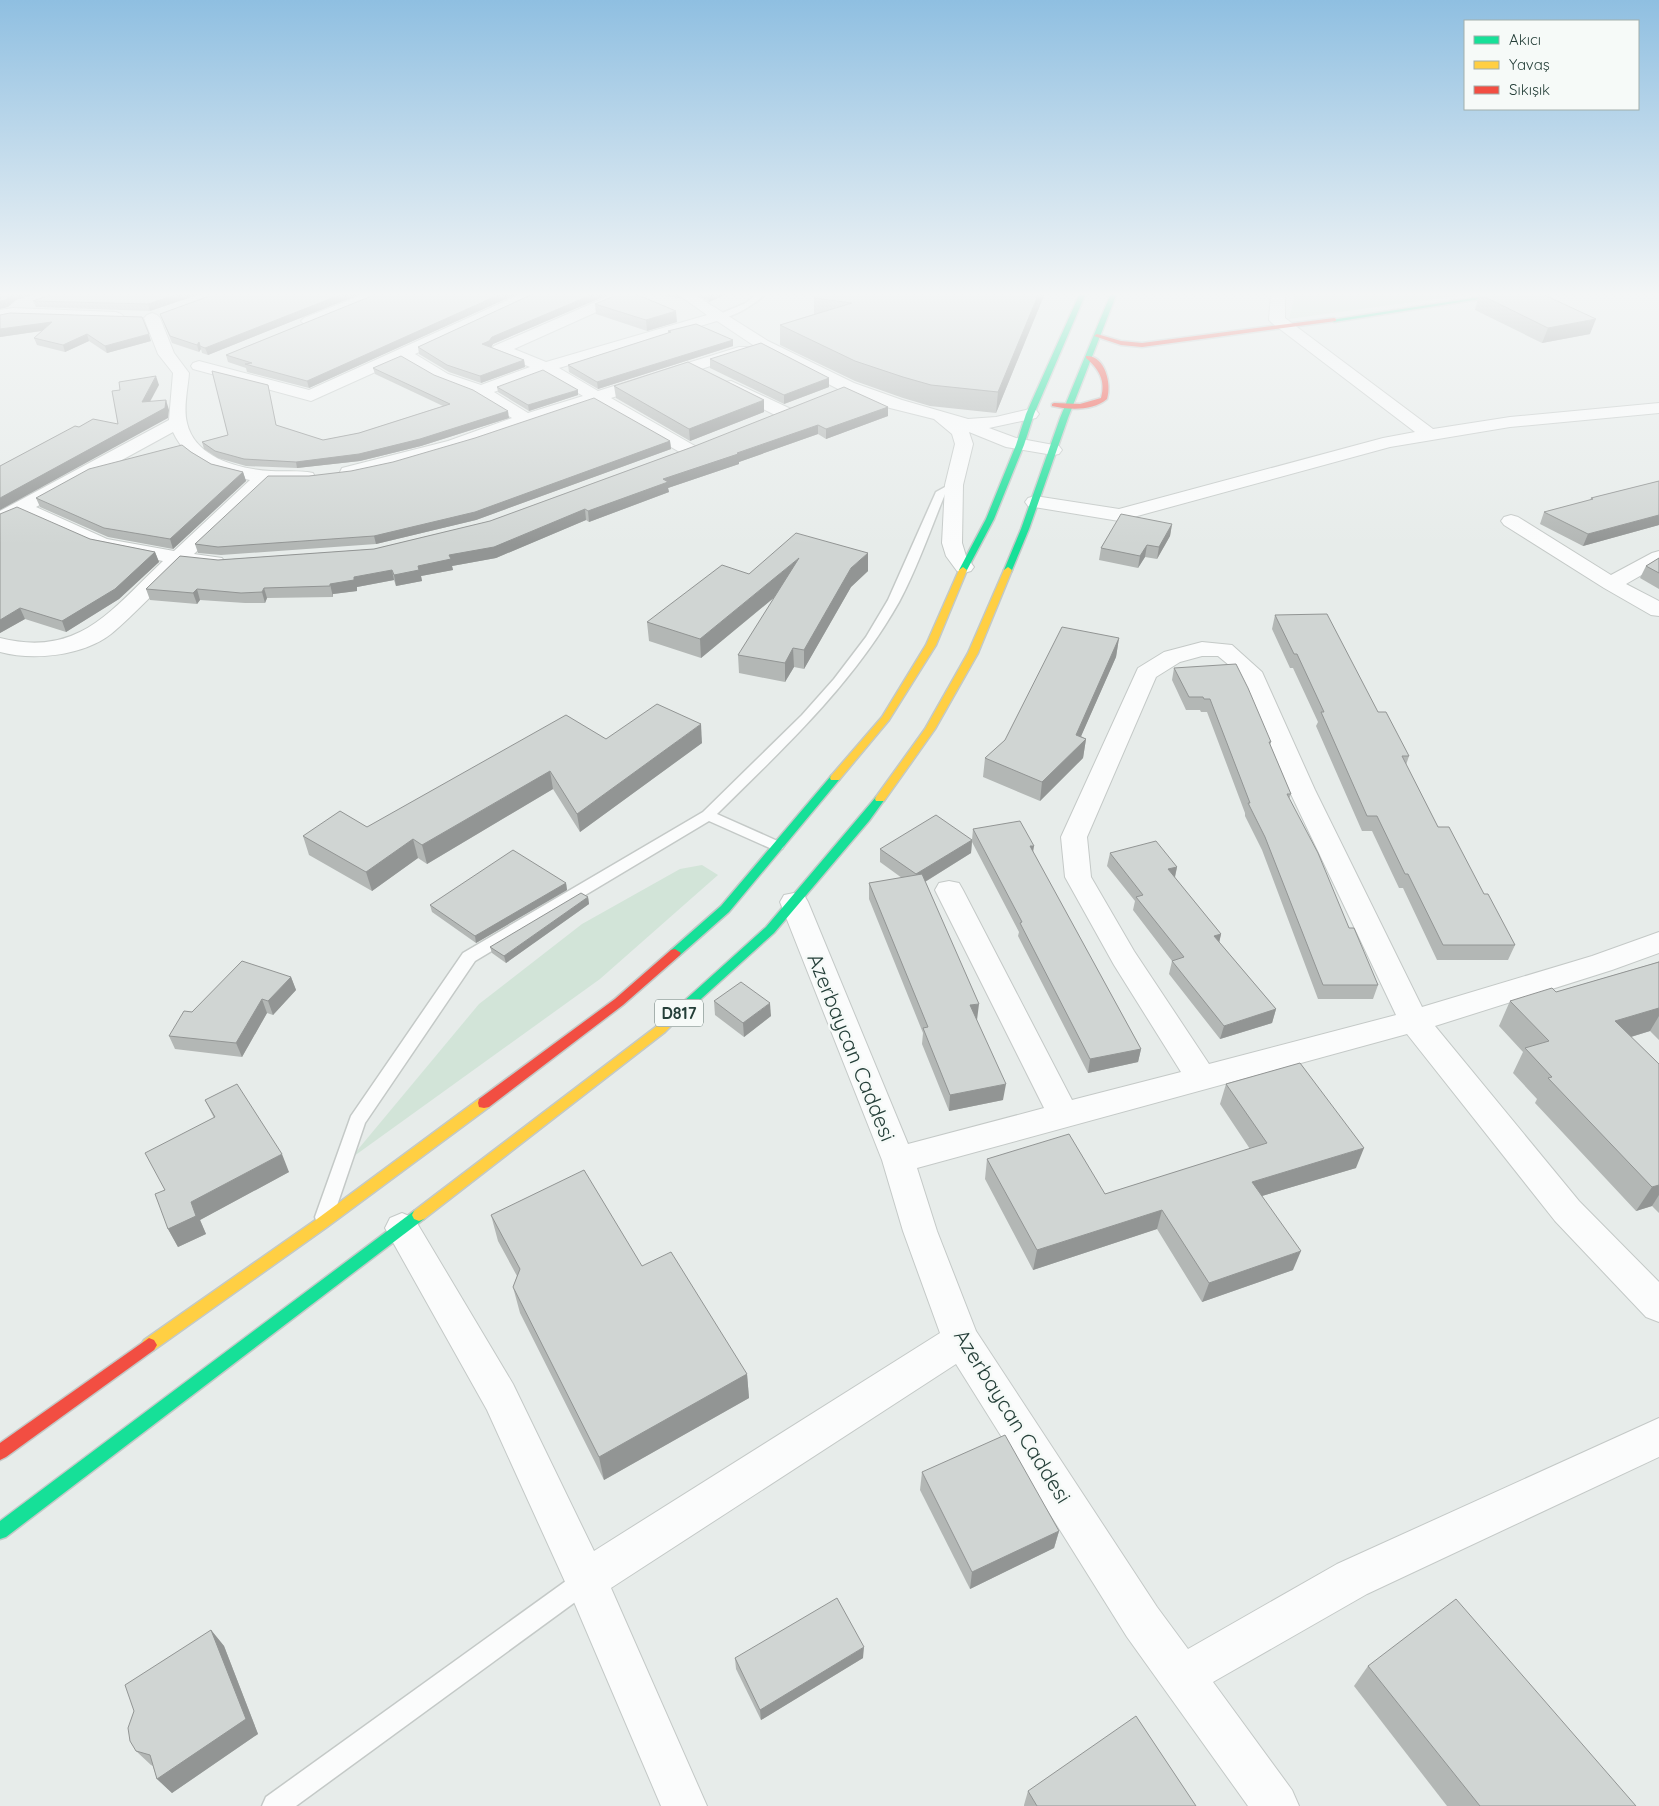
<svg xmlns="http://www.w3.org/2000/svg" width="1659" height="1806" font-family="Quicksand,sans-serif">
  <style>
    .green { fill: #d2e4d8 }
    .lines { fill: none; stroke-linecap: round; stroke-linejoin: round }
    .lane-casing { stroke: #c4c9c7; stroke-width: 3 }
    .street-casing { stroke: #c4c9c7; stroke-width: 2 }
    .fast-casing { stroke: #c3c9c7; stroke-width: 3 }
    .slow-casing { stroke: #c3c9c7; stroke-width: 3 }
    .jam-casing { stroke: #c3c9c7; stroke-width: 3 }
    .lane { fill: #fbfcfc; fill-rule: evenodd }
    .street { fill: #fbfcfc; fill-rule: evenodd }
    .fast { fill: #16e098; fill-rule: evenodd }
    .slow { fill: #ffcf43; fill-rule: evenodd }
    .jam { fill: #f24e42; fill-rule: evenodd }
    .wall { fill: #b3b7b5 }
    .shaded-wall { fill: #929594 }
    .building { fill: #d0d5d3; stroke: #929594 }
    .labels { text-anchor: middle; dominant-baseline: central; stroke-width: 5; stroke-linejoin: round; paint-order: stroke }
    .shield { fill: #f6faf8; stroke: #647772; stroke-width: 1 }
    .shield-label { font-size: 16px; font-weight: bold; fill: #253f39 }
    .near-street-label { font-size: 21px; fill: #253f39; stroke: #f6faf8 }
  </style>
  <rect width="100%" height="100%" fill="#e7ecea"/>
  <!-- green -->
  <g class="green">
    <polygon points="1294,293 1478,293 1289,319 1294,300"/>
    <polygon points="702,865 718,875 600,979 350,1159 479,1004 582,924 680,869"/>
  </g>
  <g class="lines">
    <defs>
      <g id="lane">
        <path d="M758,293H766C758,302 726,324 715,316L746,303Z"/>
        <path d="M954,482L959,485L945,494C931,528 917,569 899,602C853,684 784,748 717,814L782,843L784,846L782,849H772L709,821L475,961L365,1123L331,1223L324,1225L317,1223L315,1217L351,1116L463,953L703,812L802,715L834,679L866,637L888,600L936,492Z"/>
        <polygon points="585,1570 593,1573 596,1581 593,1589 296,1806 262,1806 266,1797 577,1573"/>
      </g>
      <g id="street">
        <polygon points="367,293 386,293 384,296 314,324 304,324 301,321 304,318"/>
        <path d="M523,293H541L539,296L415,354L448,374L481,385L530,367L494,352L492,349L494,346L616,293H634L632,296L514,349L546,362L707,315L676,293H692L768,341L854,383L902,400L968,419L996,417L1030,409L1036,410L1039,414L1036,418L989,428L1016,438L1059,446L1062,450L1059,454L1053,455L1006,447L969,432L973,444L963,485L962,543L966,556L974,567L971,571L964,573L957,571L946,556L942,543L945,485L955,444L952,434L934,419L890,408L842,391L756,347L717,321L559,368L598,391L739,347H751L753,350L751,353L611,398L695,446L698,450L695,454L689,455L683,454L595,403L460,449L349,478L342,476L340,472L342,468L448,441L512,418L475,395L436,380L402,360L311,401L193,369L191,366L193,363L199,361L309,390ZM544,373L583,396L528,413L494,392Z"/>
        <polygon points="1271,293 1285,293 1285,318 1433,429 1510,417 1659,403 1659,413 1510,427 1390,447 1119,521 1028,506 1025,502 1028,498 1035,496 1119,509 1383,438 1415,432 1272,323 1269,320"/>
        <polygon points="13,308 116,312 121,314 124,317 121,320 116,322 13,318 0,320 0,310"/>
        <path d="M152,313L157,315L160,318L174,353L189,373C188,388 183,408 187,423C195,458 239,469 271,471C284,472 299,470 313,473L315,477L313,481L269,482L194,554L222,558L225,562L222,566L215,568L183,565C159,587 136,613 111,634C83,656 33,661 0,652V638C79,658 111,610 163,561L95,548L21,515L0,525V511L169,420L173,373L158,354L144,318L147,315ZM173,432C188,464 218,473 250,480L174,551L107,539L36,507Z"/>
        <polygon points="731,381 791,409 794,413 791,417 785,418 779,417 725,390 723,386 725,382"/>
        <polygon points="1511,515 1518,517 1611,575 1652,553 1659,551 1659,565 1626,584 1659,601 1659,616 1651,615 1604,588 1504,525 1501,521 1504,517"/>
        <path d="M1202,642L1232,645L1262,672L1315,790L1422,1007L1592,956L1659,932V953L1612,970L1435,1026L1579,1201L1659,1282V1322L1646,1317L1555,1221L1407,1034L917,1168L937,1231L976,1331L1157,1607L1188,1649L1337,1564L1659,1418V1457L1367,1594L1213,1682L1292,1790L1299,1806H1248L1127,1637L956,1364L611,1588L707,1806H661L571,1595L487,1410L385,1228L390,1218L402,1213L414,1218L513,1384L594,1551L940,1333L903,1231L882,1160L780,902L784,895L794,893L804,895L808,902L908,1144L1044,1108L935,890L939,883L949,881L959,883L963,890L1072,1100L1181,1072L1114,965L1065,877L1061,837L1138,668L1164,652ZM1202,656H1218L1241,675L1289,790L1396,1015L1209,1064L1134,951L1091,877L1087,837L1156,677L1180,662Z"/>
      </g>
      <g id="fast">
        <polygon points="1080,293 1086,293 1034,414 1024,445 994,519 967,570 966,572 960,572 959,570 986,519 1016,445 1026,414"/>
        <polygon points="1111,293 1117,293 1068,418 1029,529 1012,570 1011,572 1005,572 1004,570 1021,529 1060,418"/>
        <polygon points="1506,293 1518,293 1334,322 1331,320"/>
        <polygon points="835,775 840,778 839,780 729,912 679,956 671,956 669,953 671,950 721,906 831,776"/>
        <polygon points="880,796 885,799 869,821 774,933 681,1017 673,1017 671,1014 673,1011 766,927 876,797"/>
        <polygon points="419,1209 424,1211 426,1215 424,1219 6,1537 0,1539 0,1521 414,1211"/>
      </g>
      <g id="slow">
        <polygon points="963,567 967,570 936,645 889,720 839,780 831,780 830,778 831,776 882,717 926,645 959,570"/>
        <polygon points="1008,567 1012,570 978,653 935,729 884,801 876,801 875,799 876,797 925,729 968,653 1004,570"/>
        <polygon points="677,1009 681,1011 683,1014 665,1032 424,1219 419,1221 414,1219 412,1215 414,1211 657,1026 673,1011"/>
        <polygon points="484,1098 489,1099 490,1103 489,1107 327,1227 154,1350 149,1352 144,1350 141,1345 144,1340 317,1219 479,1099"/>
      </g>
      <g id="jam">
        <polygon points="1334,318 1336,319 1336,321 1142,347 1121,345 1094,336 1097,334 1121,341 1142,343"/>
        <path d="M1086,356C1105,355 1112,384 1107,399C1093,411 1069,410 1052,406V404L1054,403L1080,404L1101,398C1106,381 1099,369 1086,358Z"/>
        <polygon points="675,949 681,953 679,956 623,1005 489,1107 484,1108 479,1107 478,1103 479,1099 615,999 671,950"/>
        <polygon points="149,1338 154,1340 157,1345 154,1350 6,1457 0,1460 0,1443"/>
      </g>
    </defs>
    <!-- lane casing -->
    <use href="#lane" class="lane-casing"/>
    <!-- street casing -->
    <use href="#street" class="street-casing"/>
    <!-- fast casing -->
    <use href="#fast" class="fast-casing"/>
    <!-- slow casing -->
    <use href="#slow" class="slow-casing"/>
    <!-- jam casing -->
    <use href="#jam" class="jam-casing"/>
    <!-- lane -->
    <use href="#lane" class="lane"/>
    <!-- street -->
    <use href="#street" class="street"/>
    <!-- fast -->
    <use href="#fast" class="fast"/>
    <!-- slow -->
    <use href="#slow" class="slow"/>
    <!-- jam -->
    <use href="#jam" class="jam"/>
  </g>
  <!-- wall -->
  <g class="wall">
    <polygon points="55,293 203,293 150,311 36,307 33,301"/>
    <polygon points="218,293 363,293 208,355 202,353 201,349 199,352 172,343 160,314"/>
    <polygon points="379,293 519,293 309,388 247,372 246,368 228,362 226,355"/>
    <polygon points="535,293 612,293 493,344 491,347 524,360 525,367 481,383 449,372 419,354 418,347"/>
    <polygon points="664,293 680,293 680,298 664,296"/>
    <polygon points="694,293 757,293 753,294 729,293 709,302"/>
    <polygon points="818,293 1045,293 996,413 930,406 903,398 855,381 780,345 780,325 814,314 814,298"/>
    <polygon points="1479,294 1590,334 1542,343 1475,310"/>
    <polygon points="595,304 677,322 647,331 596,314"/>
    <polygon points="0,315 151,341 107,353 89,341 65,352 37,345 34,338 42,331 0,337"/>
    <polygon points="668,331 733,346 598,389 569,372 568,365 668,333"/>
    <polygon points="710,359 829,387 784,404 710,368"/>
    <polygon points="373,368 509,418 421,446 360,461 297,468 246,466 218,458 204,449 202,442 228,435 268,385 276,426 323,440 359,433 443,406 375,374"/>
    <polygon points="614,386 764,412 690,441 616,398"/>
    <polygon points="497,387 578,395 529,411 498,392"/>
    <polygon points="888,407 888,416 826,439 818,434 739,462 739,464 668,488 669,492 589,522 586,520 496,558 452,566 453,570 421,576 422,581 396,586 394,580 357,587 357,591 333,594 333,597 267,598 265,603 245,603 200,600 197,604 150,600 146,589 218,560 374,549 490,521 695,446"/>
    <polygon points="670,441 671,449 476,520 376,544 221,555 198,553 195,544 309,476"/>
    <polygon points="191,452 211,464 243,472 246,481 173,549 108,537 40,507 36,498"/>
    <polygon points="1659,481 1659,525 1583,546 1540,524 1544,512 1590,500 1591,498"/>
    <polygon points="0,514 90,539 155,552 159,562 119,599 66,632 25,619 0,633"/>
    <polygon points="1172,524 1170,536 1157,559 1145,557 1138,568 1099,560 1101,548"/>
    <polygon points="1659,558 1659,589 1640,578 1646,566"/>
    <polygon points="868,571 851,587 804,669 794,667 785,682 739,673 738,655 775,597 701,658 649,641 647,622 749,574"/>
    <polygon points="1275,615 1378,712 1409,756 1406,765 1438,827 1484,894 1515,945 1508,960 1437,960 1403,888 1399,888 1372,831 1362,831 1316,726 1318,722 1293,668 1290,668 1272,629"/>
    <polygon points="1119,638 1116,657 1081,736 1086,739 1083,758 1040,801 983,777 985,758"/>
    <polygon points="1174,668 1271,742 1270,745 1291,794 1289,799 1349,928 1378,985 1373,999 1318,999 1262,850 1245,816 1245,813 1207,712 1201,712 1200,710 1186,710 1172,680"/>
    <polygon points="606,739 702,743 580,832 553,789 427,864 418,858 372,891 309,855 303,836 367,827"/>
    <polygon points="973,829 1033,852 1141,1049 1138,1062 1088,1073 1018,936 1019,932 972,842 971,853 925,882 977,1020 1003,1100 949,1111 922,1044 923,1033 869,899 869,883 902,878 880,862 880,849 972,840"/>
    <polygon points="1110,853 1177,867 1175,878 1221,934 1219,942 1276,1009 1272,1023 1220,1039 1169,974 1172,961 1133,910 1135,901 1107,866"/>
    <polygon points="566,883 567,890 476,943 432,912 430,905"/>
    <polygon points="588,897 589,904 506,963 492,953 490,947"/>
    <polygon points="1659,961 1659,1040 1650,1031 1631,1037 1659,1064 1659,1213 1652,1206 1636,1211 1535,1103 1537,1099 1513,1073 1523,1052 1499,1026 1510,1001 1556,992 1658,962"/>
    <polygon points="291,977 296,990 273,1015 267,1013 242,1057 175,1049 169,1036 192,1012"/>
    <polygon points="714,1001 771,1016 744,1037 715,1015"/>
    <polygon points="1226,1084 1356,1168 1262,1196 1293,1270 1202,1302 1157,1229 1033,1270 985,1179 987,1159 1105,1194 1250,1149 1220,1104"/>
    <polygon points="205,1100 289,1172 200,1220 206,1234 178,1247 168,1229 165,1190 214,1118"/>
    <polygon points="491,1215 747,1374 749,1398 604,1480 520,1313 513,1287 517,1276 498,1241"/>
    <polygon points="922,1472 1059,1531 1054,1548 970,1589 920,1490"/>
    <polygon points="211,1630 224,1646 258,1734 172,1793 157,1779 153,1766 151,1765 136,1751"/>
    <polygon points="735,1658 863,1658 761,1720 736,1669"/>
    <polygon points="1368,1666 1636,1806 1447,1806 1354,1686"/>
    <polygon points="1028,1791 1196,1806 1024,1806 1024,1805"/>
  </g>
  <!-- shaded-wall -->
  <g class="shaded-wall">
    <polygon points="14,293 39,293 16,300 8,307 0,309 0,301"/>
    <polygon points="181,293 203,293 150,311 148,304"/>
    <polygon points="345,293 363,293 208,355 205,348"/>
    <polygon points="503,293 519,293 309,388 307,381"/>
    <polygon points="596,293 612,293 493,344 491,348 482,344 492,337"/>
    <polygon points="708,293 729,293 709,302"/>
    <polygon points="1039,293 1045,293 996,413 998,392"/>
    <polygon points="676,311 677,322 647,331 646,320"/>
    <polygon points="1596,319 1590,334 1542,343 1548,328"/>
    <polygon points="52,322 54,329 0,337 0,329"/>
    <polygon points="87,334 89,341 65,352 63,345"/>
    <polygon points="149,334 151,341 107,353 105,346"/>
    <polygon points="733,340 733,346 598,389 597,382"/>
    <polygon points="199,342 201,349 199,352 197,345"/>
    <polygon points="524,360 525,367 481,383 480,376"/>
    <polygon points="156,376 159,385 145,411 142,402"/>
    <polygon points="829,378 829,387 784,404 784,395"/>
    <polygon points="578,390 578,395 529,411 528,405"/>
    <polygon points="166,400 169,410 168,418 0,510 0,498"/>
    <polygon points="764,400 764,412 690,441 689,429"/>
    <polygon points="888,407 888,416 826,439 826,429"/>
    <polygon points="508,411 509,418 421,446 360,461 297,468 296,462"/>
    <polygon points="818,425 818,434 739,462 739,464 668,488 669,492 589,522 588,511 663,479"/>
    <polygon points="670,441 671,449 476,520 376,544 374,536"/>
    <polygon points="243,472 246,481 173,549 170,539"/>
    <polygon points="585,509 586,520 496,558 452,566 453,570 421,576 422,581 396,586 394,575 418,566"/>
    <polygon points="1659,515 1659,525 1583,546 1588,534"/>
    <polygon points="1172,524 1170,536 1157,559 1159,547"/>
    <polygon points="1147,545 1145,557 1138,568 1140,556"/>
    <polygon points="155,552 159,562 119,599 66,632 62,621"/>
    <polygon points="868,553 868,571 851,587 804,669 804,650 851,568"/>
    <polygon points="799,558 800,576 701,658 700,639"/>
    <polygon points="392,570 394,580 357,587 357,591 333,594 333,597 330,584 354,577"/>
    <polygon points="264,588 267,598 265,603 262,592"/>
    <polygon points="197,589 200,600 197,604 193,593"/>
    <polygon points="20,608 25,619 0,633 0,620"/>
    <polygon points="1119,638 1116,657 1075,750 1086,739 1083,758 1040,801 1042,782 1076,735"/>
    <polygon points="793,648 794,667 785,682 785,663"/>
    <polygon points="701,724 702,743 580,832 577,814"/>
    <polygon points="550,771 553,789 427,864 422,845"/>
    <polygon points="413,839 418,858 372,891 366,872"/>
    <polygon points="972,840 971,853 915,888 916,874"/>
    <polygon points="1030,846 1034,846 1032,859"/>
    <polygon points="1177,867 1174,880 1168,869"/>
    <polygon points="566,883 567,890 476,943 475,936"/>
    <polygon points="588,897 589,904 506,963 504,956"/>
    <polygon points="1221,934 1218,948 1214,936"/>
    <polygon points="291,977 296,990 273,1015 268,1001"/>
    <polygon points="262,999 267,1013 242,1057 236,1043"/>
    <polygon points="770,1003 771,1016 744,1037 743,1023"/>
    <polygon points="979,1004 977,1020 969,1021 970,1005"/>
    <polygon points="1659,1008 1659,1016 1650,1031 1601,1046 1615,1021"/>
    <polygon points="1276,1009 1272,1023 1220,1039 1224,1026"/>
    <polygon points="1141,1049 1138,1062 1088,1073 1090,1059"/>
    <polygon points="1006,1084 1003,1100 949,1111 950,1095"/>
    <polygon points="1364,1148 1356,1168 1245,1201 1252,1182"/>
    <polygon points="282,1154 289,1172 200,1220 206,1234 178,1247 168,1229 191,1202"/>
    <polygon points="1659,1185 1659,1195 1652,1206 1636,1211 1652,1187"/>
    <polygon points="1162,1210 1157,1229 1033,1270 1037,1250"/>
    <polygon points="1301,1251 1293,1270 1202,1302 1209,1283"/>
    <polygon points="747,1374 749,1398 604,1480 599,1457"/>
    <polygon points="1059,1531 1054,1548 970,1589 972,1572"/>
    <polygon points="211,1630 224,1646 258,1734 172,1793 157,1779"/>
    <polygon points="864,1647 863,1658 761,1720 760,1710"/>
  </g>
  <!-- building -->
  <g class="building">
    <polygon points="0,293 16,293 14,293 6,300 0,301"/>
    <polygon points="55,293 181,293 148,304 33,301"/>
    <polygon points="218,293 345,293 205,348 200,346 199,342 197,345 170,336 160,314"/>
    <polygon points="379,293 503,293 307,381 245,364 252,363 226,355"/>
    <polygon points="535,293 596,293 492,337 489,341 482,344 524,360 480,376 447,365 418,347"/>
    <polygon points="621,293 633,293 676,311 646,320 595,304"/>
    <polygon points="818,293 1039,293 998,392 931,385 903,377 855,361 780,325 852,303 814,298"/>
    <polygon points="1490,293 1540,293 1596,319 1548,328 1479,294"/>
    <polygon points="10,313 142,317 149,334 105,346 87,334 63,345 34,338 52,322 0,329 0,315"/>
    <polygon points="696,324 733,340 597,382 568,365 671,332 668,331"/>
    <polygon points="761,343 829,378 784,395 710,359"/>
    <polygon points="401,356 434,375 473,390 508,411 420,439 359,454 296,462 244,459 215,451 202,442 228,435 212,371 268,385 276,425 323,440 359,433 450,404 373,368"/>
    <polygon points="688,362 764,400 689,429 614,386"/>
    <polygon points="543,370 578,390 528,405 497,387"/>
    <polygon points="156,376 142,402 166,400 165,408 0,498 0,466 75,426 79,427 93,419 118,424 112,391 120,390 119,382"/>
    <polygon points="844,387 888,407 826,429 818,425 737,453 738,454 663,479 668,482 588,511 585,509 494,547 449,555 451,559 418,566 419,570 394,575 392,570 354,577 354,580 330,584 330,586 264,588 262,592 241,593 197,589 193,593 146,589 180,556 218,560 374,549 490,521 695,446"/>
    <polygon points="594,398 670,441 475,512 374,536 218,547 195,544 268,476 309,476 351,471 393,462 475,438"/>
    <polygon points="182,445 191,452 211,464 243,472 170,539 104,528 36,498 89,469"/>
    <polygon points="1659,481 1659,515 1588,534 1544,512 1593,499 1591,498"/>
    <polygon points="17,507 90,539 155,552 115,589 62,621 20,608 0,620 0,514"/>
    <polygon points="1121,514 1172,524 1159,547 1147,545 1140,556 1101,548"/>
    <polygon points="796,533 868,553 851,568 804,650 793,648 785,663 738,655 799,558 700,639 647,622 722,565 749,574"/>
    <polygon points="1659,558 1659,573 1646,566"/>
    <polygon points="1327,614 1378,712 1386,712 1409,756 1402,756 1438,827 1449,827 1484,894 1488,894 1515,945 1443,945 1408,874 1405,874 1377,816 1367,816 1321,712 1324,712 1297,654 1294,654 1275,615"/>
    <polygon points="1062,627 1119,638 1076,735 1086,739 1042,782 985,758 1005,740"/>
    <polygon points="1236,664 1248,688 1271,742 1269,742 1291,794 1287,794 1318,853 1349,928 1354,928 1378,985 1323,985 1265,837 1248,803 1250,803 1210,699 1204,699 1203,697 1189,697 1174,668"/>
    <polygon points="657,704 701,724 577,814 550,771 422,845 413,839 366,872 303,836 340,811 367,827 566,715 606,739"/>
    <polygon points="936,815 972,840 916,874 880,849"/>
    <polygon points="1020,821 1034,846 1030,846 1141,1049 1090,1059 1020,923 1022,922 973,829"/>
    <polygon points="1156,841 1177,867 1168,869 1221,934 1214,936 1276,1009 1224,1026 1172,961 1184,957 1136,897 1143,895 1110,853"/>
    <polygon points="513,850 566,883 475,936 430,905"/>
    <polygon points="922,874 979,1004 970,1005 1006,1084 950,1095 923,1028 928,1027 869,883"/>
    <polygon points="581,893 588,897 504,956 490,947"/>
    <polygon points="242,961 291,977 268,1001 262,999 236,1043 169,1036 184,1011 192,1012"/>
    <polygon points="1659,962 1659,1008 1615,1021 1659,1064 1659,1185 1652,1187 1548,1078 1552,1077 1525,1048 1549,1041 1510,1001 1552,988 1556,992"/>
    <polygon points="741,982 770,1003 743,1023 714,1001"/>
    <polygon points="1300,1063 1364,1148 1252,1182 1301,1251 1209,1283 1162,1210 1037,1250 987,1159 1069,1134 1105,1194 1267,1143 1226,1084"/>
    <polygon points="237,1084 282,1154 191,1202 196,1216 168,1229 155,1194 165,1190 145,1153 215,1117 205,1100"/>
    <polygon points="584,1170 642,1266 671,1252 747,1374 599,1457 513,1287 520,1269 491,1215"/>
    <polygon points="1005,1435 1059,1531 972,1572 922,1472"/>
    <polygon points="837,1598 864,1647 760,1710 735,1658"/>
    <polygon points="1456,1599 1636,1806 1480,1806 1368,1666"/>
    <polygon points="211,1630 246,1719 157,1779 150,1755 136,1751 130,1741 128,1728 134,1711 125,1685"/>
    <polygon points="1136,1716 1196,1806 1037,1806 1028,1791"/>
  </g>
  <!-- sky -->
  <linearGradient id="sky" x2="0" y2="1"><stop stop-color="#8fbfe1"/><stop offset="0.54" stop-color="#f4f6f6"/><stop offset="1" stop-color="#f4f6f6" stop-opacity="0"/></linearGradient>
  <rect width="1659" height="545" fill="url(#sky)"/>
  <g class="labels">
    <!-- shield labels -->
    <rect class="shield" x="655" y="999.5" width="48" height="27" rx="4"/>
    <g class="shield-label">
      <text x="679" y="1013">D817</text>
    </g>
    <!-- near-street labels -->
    <g class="near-street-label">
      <text transform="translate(852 1047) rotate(68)">Azerbaycan Caddesi</text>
      <text transform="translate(1013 1416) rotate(58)">Azerbaycan Caddesi</text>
    </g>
  </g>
  <!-- legend -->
  <rect x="1464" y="20" width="175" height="90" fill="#f6faf8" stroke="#a2afac"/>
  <rect x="1474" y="36" width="25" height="8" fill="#16e098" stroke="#a2afac"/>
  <text x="1509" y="45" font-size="15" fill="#253f39">Akıcı</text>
  <rect x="1474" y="61" width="25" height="8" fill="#ffcf43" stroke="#a2afac"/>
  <text x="1509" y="70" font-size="15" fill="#253f39">Yavaş</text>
  <rect x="1474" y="86" width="25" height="8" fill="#f24e42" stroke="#a2afac"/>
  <text x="1509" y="95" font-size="15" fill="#253f39">Sıkışık</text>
</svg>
